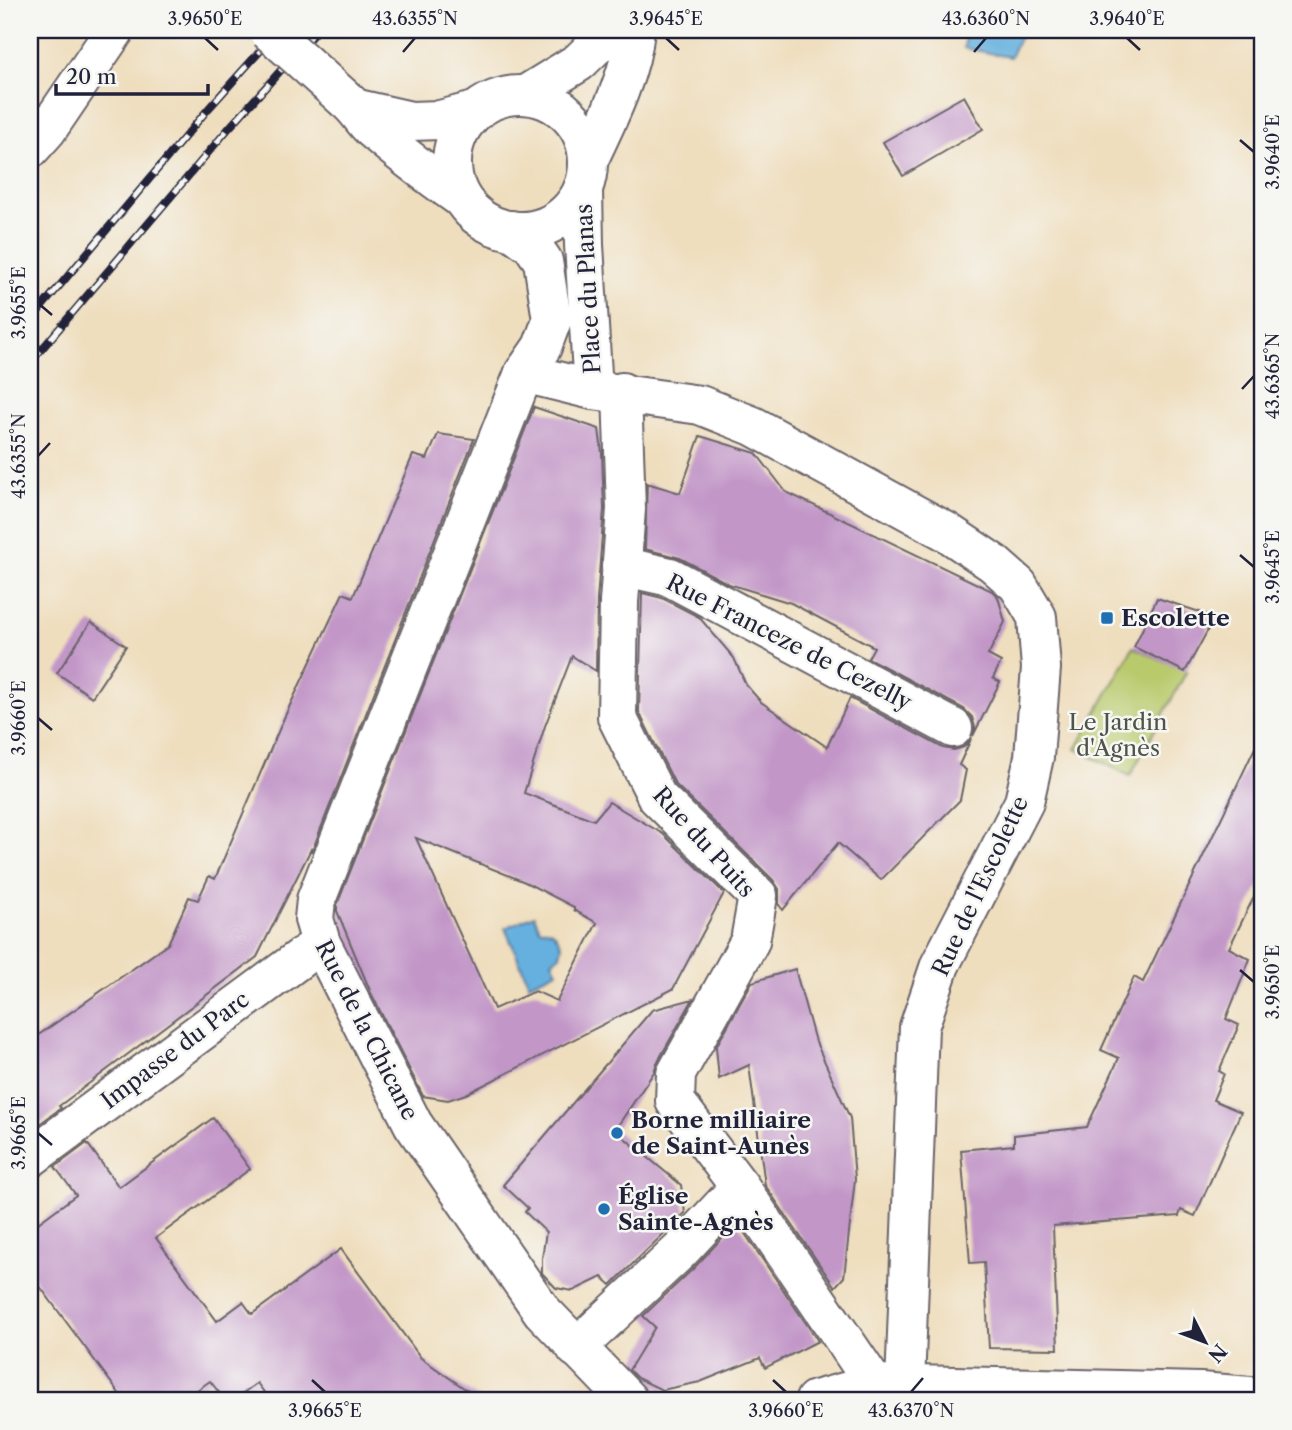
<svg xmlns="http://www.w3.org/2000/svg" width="1292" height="1430" font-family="'Libre Caslon Text',serif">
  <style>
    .green { fill: #b9ca6d; stroke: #6e7654; stroke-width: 2 }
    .water { fill: #65b0de; stroke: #44698c; stroke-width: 2 }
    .building { fill: #c297c8; fill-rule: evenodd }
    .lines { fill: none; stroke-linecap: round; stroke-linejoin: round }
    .minor-casing { stroke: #6a6469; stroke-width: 42 }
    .tertiary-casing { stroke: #6a6469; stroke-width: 42 }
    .minor { stroke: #fff; stroke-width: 38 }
    .tertiary { stroke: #fff; stroke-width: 38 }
    .rail-casing { stroke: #22223b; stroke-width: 8 }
    .rail { stroke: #f6f6f2; stroke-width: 5; stroke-dasharray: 16; stroke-linecap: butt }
    .tertiary-bridge-casing { stroke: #6a6469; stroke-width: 42; stroke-linecap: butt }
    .tertiary-bridge { stroke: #fff; stroke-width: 38 }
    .ticks { fill: none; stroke: #22223b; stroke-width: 2.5 }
    .poi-dot { fill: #1f6fb2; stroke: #f6f6f2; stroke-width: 2.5 }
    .labels { text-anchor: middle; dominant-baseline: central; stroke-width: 5; stroke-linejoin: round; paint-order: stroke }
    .street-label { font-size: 23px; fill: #22223b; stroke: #f6f6f2 }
    .poi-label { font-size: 23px; font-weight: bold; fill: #22223b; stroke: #f6f6f2; text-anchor: start }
    .park-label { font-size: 23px; fill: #4f544a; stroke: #f6f6f2 }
    .neatline { fill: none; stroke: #22223b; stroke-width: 2.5 }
    .ticks-label { font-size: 18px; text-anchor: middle; fill: #22223b }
  </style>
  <rect width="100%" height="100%" fill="#f6f6f2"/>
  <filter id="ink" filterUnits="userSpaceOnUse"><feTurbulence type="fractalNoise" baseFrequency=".0143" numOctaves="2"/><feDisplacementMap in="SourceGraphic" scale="14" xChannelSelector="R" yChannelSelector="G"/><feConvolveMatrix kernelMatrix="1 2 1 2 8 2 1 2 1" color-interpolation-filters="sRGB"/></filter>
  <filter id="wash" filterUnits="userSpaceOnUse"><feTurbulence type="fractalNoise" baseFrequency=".00686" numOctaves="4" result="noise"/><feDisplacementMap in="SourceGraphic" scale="28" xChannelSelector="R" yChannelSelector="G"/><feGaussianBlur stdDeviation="1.57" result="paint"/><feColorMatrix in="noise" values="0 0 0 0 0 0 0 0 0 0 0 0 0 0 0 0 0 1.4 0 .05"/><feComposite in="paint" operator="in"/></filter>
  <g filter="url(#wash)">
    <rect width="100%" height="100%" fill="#efdebe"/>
    <!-- green -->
    <polygon class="green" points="1133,647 1187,671 1130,776 1076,749"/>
    <!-- water -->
    <g class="water">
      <polygon points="966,30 1023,30 1010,57 964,48"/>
      <path d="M534,915L540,929C554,927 556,935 562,946L560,955L552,961L557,971L529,984L505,928Z"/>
    </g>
    <g id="blocks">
      <!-- building -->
      <g class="building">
        <polygon points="964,96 983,129 903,176 883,142"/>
        <path d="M534,407L599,429L602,453L604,509L597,600L596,671L572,656L545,726L524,793L594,820L609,802L663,834L724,893L673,989L466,1094L448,1100L423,1096L371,993L337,911V905ZM416,838L525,882L574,907V910L597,923L557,1001L535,991L494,1009Z"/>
        <polygon points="438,434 474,439 312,851 311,849 257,957 59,1106 61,1108 30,1131 30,1041 168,944 189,897 198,900 209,876 215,879 284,718 343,593 353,597 413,455 427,459"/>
        <polygon points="700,436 756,453 786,492 992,591 998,597 1005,622 988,655 1001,662 993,678 1000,682 973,736 975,727 972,717 964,709 868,658 874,647 791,603 729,584 680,558 645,549 647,483 680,493"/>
        <polygon points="642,593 662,598 699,617 734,658 746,685 761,702 827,747 850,698 943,748 954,750 964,747 971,739 959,765 966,770 960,800 881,880 838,843 783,910 779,905 779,889 773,880 675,784 639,712"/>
        <polygon points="1157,598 1215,617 1185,672 1134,647"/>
        <polygon points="91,622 126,646 92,697 57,673"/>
        <polygon points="1262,733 1262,880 1229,948 1250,959 1226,1019 1239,1025 1219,1071 1224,1074 1213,1100 1241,1112 1195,1216 1181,1210 1179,1216 1053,1226 1058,1349 989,1348 984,1262 970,1263 961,1150 1014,1145 1014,1135 1087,1127 1119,1058 1101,1050 1134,977 1143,982"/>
        <polygon points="795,969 814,1038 850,1118 855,1179 844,1277 835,1287 765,1185 749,1065 719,1079 716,1047 752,982"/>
        <polygon points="693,999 657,1063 654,1072 615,1130 681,1185 685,1213 611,1285 602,1277 573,1291 556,1288 542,1273 542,1258 546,1232 525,1212 528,1208 503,1185 652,1010"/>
        <polygon points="213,1118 250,1169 156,1238 217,1321 243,1302 252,1314 341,1249 421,1358 481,1400 270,1400 257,1383 233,1400 225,1400 210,1381 183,1400 124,1400 30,1273 30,1229 76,1195 55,1167 87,1143 119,1187"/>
        <polygon points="737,1222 818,1341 765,1368 760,1358 700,1382 662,1390 637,1378 629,1370 655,1327 643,1316 695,1267"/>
      </g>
    </g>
  </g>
  <g filter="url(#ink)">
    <use href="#blocks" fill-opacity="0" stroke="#6a6469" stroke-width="2"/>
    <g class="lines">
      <defs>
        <g id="minor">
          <polyline points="30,149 47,130 115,30"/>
          <polyline points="622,392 626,509 619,602 617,717 657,797 758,896 750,941 676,1074 675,1101 740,1187 874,1384"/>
          <polyline points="621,566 670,577 953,728"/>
          <polyline points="30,1158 321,943"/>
          <polyline points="576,1348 680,1251 740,1187"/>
        </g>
        <g id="tertiary">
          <polyline points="527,94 579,62 612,30"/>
          <circle cx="520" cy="163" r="68"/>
          <path d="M346,100C357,109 362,119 371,128C400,154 430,176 461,198"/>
          <polyline points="358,109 411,121 440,120 475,111"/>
          <path d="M588,161C607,121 631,74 635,30"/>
          <polyline points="583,189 584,245 593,390"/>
          <polyline points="511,230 532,245 543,261 552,320 542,347 524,373 316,900 314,919 321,943 413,1124 542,1311 628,1400"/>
          <polyline points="524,373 593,390 700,405 753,426 947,532 993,563 1018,585 1037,617 1041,668 1034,757 1024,802 940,965 919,1027 905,1385"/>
          <polyline points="815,1400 874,1384 1200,1392 1262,1397"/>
        </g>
      </defs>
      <!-- minor casing -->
      <use href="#minor" class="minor-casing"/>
      <!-- tertiary casing -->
      <use href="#tertiary" class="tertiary-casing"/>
      <!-- minor -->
      <use href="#minor" class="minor"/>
      <!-- tertiary -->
      <use href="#tertiary" class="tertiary"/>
      <defs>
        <g id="rail">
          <polyline points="30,321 209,108 279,30"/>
          <polyline points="30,363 229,128 317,30"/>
        </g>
      </defs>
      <!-- rail casing -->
      <use href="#rail" class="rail-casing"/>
      <!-- rail -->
      <use href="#rail" class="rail"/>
      <defs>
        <polyline id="tertiary-bridge" points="268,30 346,100"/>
      </defs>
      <!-- tertiary-bridge casing -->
      <use href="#tertiary-bridge" class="tertiary-bridge-casing"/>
      <!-- tertiary-bridge -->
      <use href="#tertiary-bridge" class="tertiary-bridge"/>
    </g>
  </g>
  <!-- ticks -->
  <path class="ticks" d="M205,38L218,50M666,38L679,50M1127,38L1140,50M403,52L415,38M974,52L986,38M1240,140L1254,152M38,303L52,315M1242,389L1254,376M38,456L50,443M1240,555L1254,567M38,718L52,730M1240,970L1254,982M38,1133L52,1145M312,1380L325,1392M773,1380L786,1392M911,1392L923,1378"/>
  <!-- markers -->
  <g class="poi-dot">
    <rect x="1100" y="611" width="14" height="14" rx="3.5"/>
    <circle cx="617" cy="1133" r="7"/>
    <circle cx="604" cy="1209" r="7"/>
  </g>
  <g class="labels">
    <!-- street labels -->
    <g class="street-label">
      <text transform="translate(588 289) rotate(-93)">Place du Planas</text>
      <text transform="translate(789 642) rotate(27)">Rue Franceze de Cezelly</text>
      <text transform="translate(704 842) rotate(48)">Rue du Puits</text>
      <text transform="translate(980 886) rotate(-65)">Rue de l'Escolette</text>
      <text transform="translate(367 1030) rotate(63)">Rue de la Chicane</text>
      <text transform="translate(175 1050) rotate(-37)">Impasse du Parc</text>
    </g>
    <!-- poi labels -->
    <g class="poi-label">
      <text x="1121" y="618">Escolette</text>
      <text x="631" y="1120">Borne milliaire<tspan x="631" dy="26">de Saint-Aunès</tspan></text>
      <text x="618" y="1196">Église<tspan x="618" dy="26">Sainte-Agnès</tspan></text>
    </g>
    <!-- park labels -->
    <g class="park-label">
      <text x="1118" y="722">Le Jardin<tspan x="1118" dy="26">d'Agnès</tspan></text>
    </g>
  </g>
  <!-- margin -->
  <rect width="1292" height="1430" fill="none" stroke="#f6f6f2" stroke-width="77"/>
  <!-- north arrow -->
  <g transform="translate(1205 1342) rotate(132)" stroke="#f6f6f2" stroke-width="5" paint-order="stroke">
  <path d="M0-5L12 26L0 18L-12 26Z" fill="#22223b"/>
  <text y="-10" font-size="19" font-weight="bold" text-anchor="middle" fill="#22223b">N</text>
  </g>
  <!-- scale -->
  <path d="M56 84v10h152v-10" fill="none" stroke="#22223b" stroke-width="3.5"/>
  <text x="66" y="84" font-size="21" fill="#22223b" stroke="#f6f6f2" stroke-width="5" paint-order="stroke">20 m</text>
  <rect x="38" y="38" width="1216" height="1354" class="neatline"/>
  <g class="ticks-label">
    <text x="205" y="25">3.9650°E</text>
    <text x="415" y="25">43.6355°N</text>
    <text x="666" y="25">3.9645°E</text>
    <text x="986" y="25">43.6360°N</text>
    <text x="1127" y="25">3.9640°E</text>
    <text transform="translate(1273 152) rotate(-90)" y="6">3.9640°E</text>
    <text transform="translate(19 303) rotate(-90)" y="6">3.9655°E</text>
    <text transform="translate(1273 376) rotate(-90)" y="6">43.6365°N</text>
    <text transform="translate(19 456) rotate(-90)" y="6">43.6355°N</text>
    <text transform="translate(1273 567) rotate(-90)" y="6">3.9645°E</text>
    <text transform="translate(19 718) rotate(-90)" y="6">3.9660°E</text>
    <text transform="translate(1273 982) rotate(-90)" y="6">3.9650°E</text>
    <text transform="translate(19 1133) rotate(-90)" y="6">3.9665°E</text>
    <text x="325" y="1417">3.9665°E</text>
    <text x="786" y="1417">3.9660°E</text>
    <text x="911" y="1417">43.6370°N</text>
  </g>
</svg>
